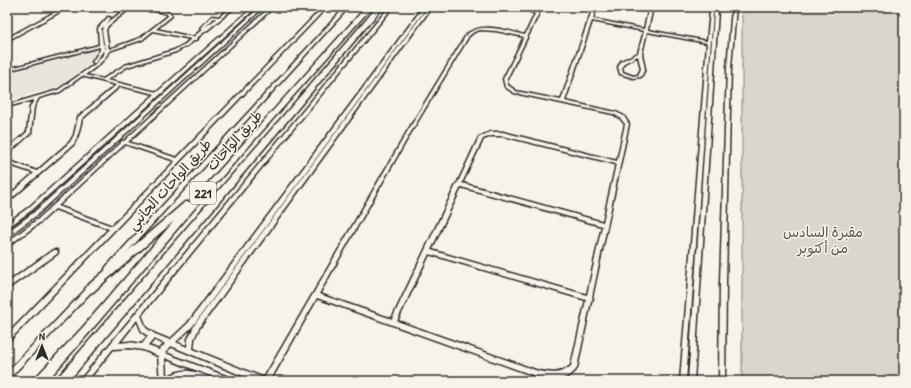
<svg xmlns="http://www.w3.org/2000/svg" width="911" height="388" font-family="'Patrick Hand','Playpen Sans Arabic',sans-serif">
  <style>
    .built { fill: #e8e4da }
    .green { fill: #dad6cc; stroke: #82807c }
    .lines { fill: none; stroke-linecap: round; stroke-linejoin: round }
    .minor-casing { stroke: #2b2b2b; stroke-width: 3 }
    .highway-casing { stroke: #2b2b2b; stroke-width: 3 }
    .minor { fill: #f7f3e8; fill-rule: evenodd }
    .highway { fill: #f7f3e8; fill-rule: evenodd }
    .labels { text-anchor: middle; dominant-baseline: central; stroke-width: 3; stroke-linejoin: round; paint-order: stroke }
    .shield { fill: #f7f3e8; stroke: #686764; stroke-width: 1 }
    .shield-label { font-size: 13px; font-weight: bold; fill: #2b2b2b }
    .street-label { font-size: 14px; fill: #2b2b2b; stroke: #f7f3e8 }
    .park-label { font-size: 14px; fill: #575653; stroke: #f7f3e8 }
  </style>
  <rect width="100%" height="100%" fill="#f7f3e8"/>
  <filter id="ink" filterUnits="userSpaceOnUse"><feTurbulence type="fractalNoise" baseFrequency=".025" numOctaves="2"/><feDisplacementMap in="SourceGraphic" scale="8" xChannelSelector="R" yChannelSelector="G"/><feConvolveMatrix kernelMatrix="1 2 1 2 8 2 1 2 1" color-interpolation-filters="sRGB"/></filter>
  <g filter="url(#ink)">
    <!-- built -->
    <polygon class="built" points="96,48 97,55 92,62 61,85 54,88 7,100 7,72"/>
    <!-- green -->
    <rect class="green" x="742" y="7" width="162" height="374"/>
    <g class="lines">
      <defs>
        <g id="minor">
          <polygon points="64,7 69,7 7,41 7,38"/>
          <path d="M128,7H132L108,26L106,30L109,49L140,38L168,16L167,14L141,7H147L169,12L172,16L156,29L193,37L203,29L200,28L212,16L219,17L231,7H235L209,29L208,30H207L197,38L198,39L197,40H195L187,46L176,52L127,67L107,80L157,92L253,7H257L160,95L32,210L7,228V223L28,208L155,94L120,86L82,119L78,135L74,144L9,201L7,202V197L34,173L7,164V160L37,171L70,142L74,135L78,117L116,85L82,76L60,92L39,98L34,107L31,133L9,153L7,154V149L27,132L30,107L34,100L7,107V105L58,90L95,64L102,56L105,52L103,51L95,63H94L92,62L100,50V47L7,71V69L99,45L98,28L108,17L111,18L107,23ZM214,18L216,19L205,27ZM104,26L102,30L105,50H104V45L103,44L101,29ZM153,31L191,39L185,44L174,50L125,65L103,79L85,75C95,68 104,62 109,51L142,40Z"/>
          <polygon points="260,7 264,7 37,215 7,237 7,232 33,213"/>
          <path d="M270,7H274L128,142L177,158L323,7H327L9,341L7,342V335L109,229L55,209L42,221L7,247V242L38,219L121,143V141H124ZM125,144L175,161L112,226L58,206Z"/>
          <polygon points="345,7 349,7 110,271 106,271 105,269 106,267"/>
          <path d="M389,7H393L141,315L146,328L155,334L170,340L188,323L423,7H427L192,327L176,342L187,347L188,339L195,324L428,7H432L199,328L194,339L193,349L264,378L407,132L466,35C482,21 507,31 525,35L535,14L520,7H525L536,12L538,7H542L507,79L508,85L516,91L561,100L593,7H597L593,19L644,29L649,7H653L648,30L707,41L710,11L709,10L710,7H714V9L718,11L694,381H688L714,12H713L686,381H680L707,43L647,32L642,54L645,69L641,77L633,78L620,74L618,67L621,61L638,53L644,31L592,21L565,101L616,112L624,116L629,124L592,297L593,299L591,301L577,368C569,382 551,380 538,377L317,298L270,381H255L171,346L165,353L231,378L233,379L234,381H223L165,358L166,378C184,366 195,371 213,379L214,381H203L189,377L179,378L174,381H160L158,356L143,350L129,348L113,349L87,381H80L81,379ZM480,30L496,31L524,37L503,79L505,87L514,93L613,114L620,118L625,124L617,161L503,132H490L479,137L458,182L456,184V185L392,319L319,294L411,132L469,36L474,32ZM638,56L641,69L638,75L633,76L623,72L622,67L624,63ZM491,136H503L616,164L603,222L462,183L483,139ZM461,187L602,226L587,295L431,250ZM429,254L586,300L571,366C560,375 551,373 538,371L397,321ZM137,320L142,332L148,336L142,344L129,342L119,343ZM154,339L165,344L159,350L148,346Z"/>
          <polygon points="732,7 736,7 731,68 726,282 725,381 719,381 720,282 727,68"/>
          <polygon points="53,250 57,250 58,252 57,254 7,289 7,283"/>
          <polygon points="92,284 94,285 95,287 94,289 9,379 7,380 7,372 90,285"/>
        </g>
        <g id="highway">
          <polygon points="366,7 372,7 211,189 89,333 47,381 35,381 36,377 83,327 174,221 93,292 90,293 87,292 85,289 87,286 185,202 191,202"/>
          <polygon points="377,7 383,7 69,381 57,381 58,377"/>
        </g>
      </defs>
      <!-- minor casing -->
      <use href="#minor" class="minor-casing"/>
      <!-- highway casing -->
      <use href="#highway" class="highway-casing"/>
      <!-- minor -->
      <use href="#minor" class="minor"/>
      <!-- highway -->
      <use href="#highway" class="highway"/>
    </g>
  </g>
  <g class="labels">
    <!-- shield labels -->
    <rect class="shield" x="190" y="182" width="26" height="22" rx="3"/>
    <g class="shield-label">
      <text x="203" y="193">221</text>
    </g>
    <!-- street labels -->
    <g class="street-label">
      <text transform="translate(234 140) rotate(-48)">طريق الواحات</text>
      <text transform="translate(169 184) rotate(-48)">طريق الواحات الجانبي</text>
    </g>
    <!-- park labels -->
    <g class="park-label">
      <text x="823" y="231">مقبرة السادس<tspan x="823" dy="16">من أكتوبر</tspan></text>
    </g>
  </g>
  <!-- margin -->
  <rect width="911" height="388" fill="none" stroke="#f7f3e8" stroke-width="24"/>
  <rect x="12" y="12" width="887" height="364" fill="none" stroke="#2b2b2b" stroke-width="1.5" filter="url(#ink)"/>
  <!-- north arrow -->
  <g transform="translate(42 346)" stroke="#f7f3e8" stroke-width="3" paint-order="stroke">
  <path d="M0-3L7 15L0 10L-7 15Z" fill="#2b2b2b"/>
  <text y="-6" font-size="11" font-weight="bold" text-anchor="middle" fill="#2b2b2b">N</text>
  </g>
</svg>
